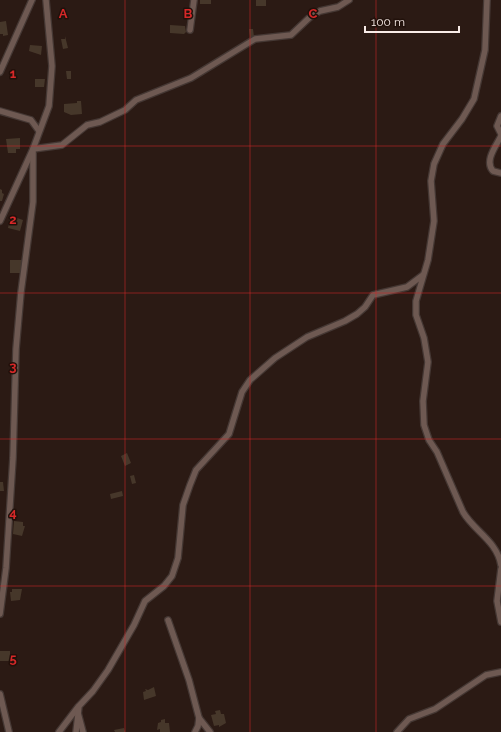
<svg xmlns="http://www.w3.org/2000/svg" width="501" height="732" font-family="Raleway,sans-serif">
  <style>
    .building { fill: #46372a }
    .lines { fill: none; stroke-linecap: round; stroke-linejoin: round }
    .street-casing { stroke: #453834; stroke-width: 8 }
    .street { stroke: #6e5952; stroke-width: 5.5 }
    .grid { fill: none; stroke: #d62828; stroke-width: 1; stroke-opacity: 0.55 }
    .grid-label { font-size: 13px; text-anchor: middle; font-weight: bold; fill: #d62828; stroke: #21110b; stroke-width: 3; stroke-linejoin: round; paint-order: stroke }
  </style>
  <rect width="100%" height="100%" fill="#2b1a14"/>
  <!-- building -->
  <g class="building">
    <rect x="200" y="0" width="11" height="4"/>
    <rect x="256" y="0" width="10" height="6"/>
    <polygon points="6,21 8,35 3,36 3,34 0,34 0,22"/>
    <polygon points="170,25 185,26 186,32 184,34 170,33"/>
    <polygon points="249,29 253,29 254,37 250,38"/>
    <polygon points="65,36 68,48 63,49 61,39 65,39"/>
    <polygon points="30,45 42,46 41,55 29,51"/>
    <polygon points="66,71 71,71 71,79 67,79"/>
    <polygon points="35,79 45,79 44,87 35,87"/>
    <polygon points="77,101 81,101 82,114 71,115 64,112 64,104 77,103"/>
    <polygon points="20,138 20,149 16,149 16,153 8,153 6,139"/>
    <polygon points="0,189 2,190 2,193 4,194 2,201 0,201"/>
    <polygon points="14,217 23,220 20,231 8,228 10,218 13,219"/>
    <rect x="10" y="260" width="12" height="13"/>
    <polygon points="127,453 131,463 125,466 121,456"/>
    <polygon points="134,475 136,483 132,484 130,476"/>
    <polygon points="0,482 3,482 4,491 0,491"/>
    <polygon points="122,491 123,496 111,499 110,494"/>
    <polygon points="14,521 23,522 23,526 25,526 22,536 13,534"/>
    <polygon points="12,589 22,589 20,600 11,601 10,592 12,592"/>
    <rect x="0" y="651" width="10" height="10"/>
    <polygon points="154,687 156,696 144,700 143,692 146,691 145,689 148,690"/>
    <polygon points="220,710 221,714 224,714 226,723 219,727 219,725 214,726 211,715 216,714 215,711"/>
    <polygon points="165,719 165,723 169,723 170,732 160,732 160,729 157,730 158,723 161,722 161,720"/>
    <polygon points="124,728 125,732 115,732 114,730"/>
  </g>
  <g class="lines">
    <defs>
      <g id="street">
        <path d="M487,0L485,50L474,99L462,119L443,144L434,164L431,181L434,221L428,260L416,301V315L424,338L428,362L423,401L424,425L429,440L437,452L463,512C474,531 497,541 501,565"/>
        <polyline points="190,30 194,0"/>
        <polyline points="0,72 32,0"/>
        <polyline points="0,111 31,120 39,131"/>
        <polyline points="501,116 497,126 501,134"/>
        <path d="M501,136C496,146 484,161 493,171L501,173"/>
        <polyline points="0,221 33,149 49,106 52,66 46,0"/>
        <polyline points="501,569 497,601 501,622"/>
        <polyline points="0,614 6,568 13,458 16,349 21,292 33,202 33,149 62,145 87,125 100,122 125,110 136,100 191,78 255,39 291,35 309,18 320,11 338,7 349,0"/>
        <polyline points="168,620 189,680 199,718 210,732"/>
        <polyline points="0,694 9,732"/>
        <polyline points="78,713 83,732"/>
        <polyline points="59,732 78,707"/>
        <polyline points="76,732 79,706 93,691 108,670 134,625 145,601 164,586 172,576 178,558 183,505 190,485 196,470 229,434 242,392 250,380 275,358 307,337 345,321 357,314 365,307 373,295 407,287 423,275"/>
        <polyline points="195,732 198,726 199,718"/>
        <polyline points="397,732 409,719 435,709 486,675 501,672"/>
      </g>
    </defs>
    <!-- street casing -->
    <use href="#street" class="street-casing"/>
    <!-- street -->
    <use href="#street" class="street"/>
  </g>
  <!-- grid -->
  <path class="grid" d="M125,0V732M250,0V732M376,0V732M0,146H501M0,293H501M0,439H501M0,586H501"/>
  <g class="grid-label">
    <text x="63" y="18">A</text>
    <text x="188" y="18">B</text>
    <text x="313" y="18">C</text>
    <text x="13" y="78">1</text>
    <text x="13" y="224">2</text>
    <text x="13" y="371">3</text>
    <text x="13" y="517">4</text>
    <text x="13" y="663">5</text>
  </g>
  <!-- scale -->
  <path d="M365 26v6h94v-6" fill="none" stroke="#f8ebe7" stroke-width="2"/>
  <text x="371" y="26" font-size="12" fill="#f8ebe7" stroke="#21110b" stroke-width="3" paint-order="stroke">100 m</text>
</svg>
